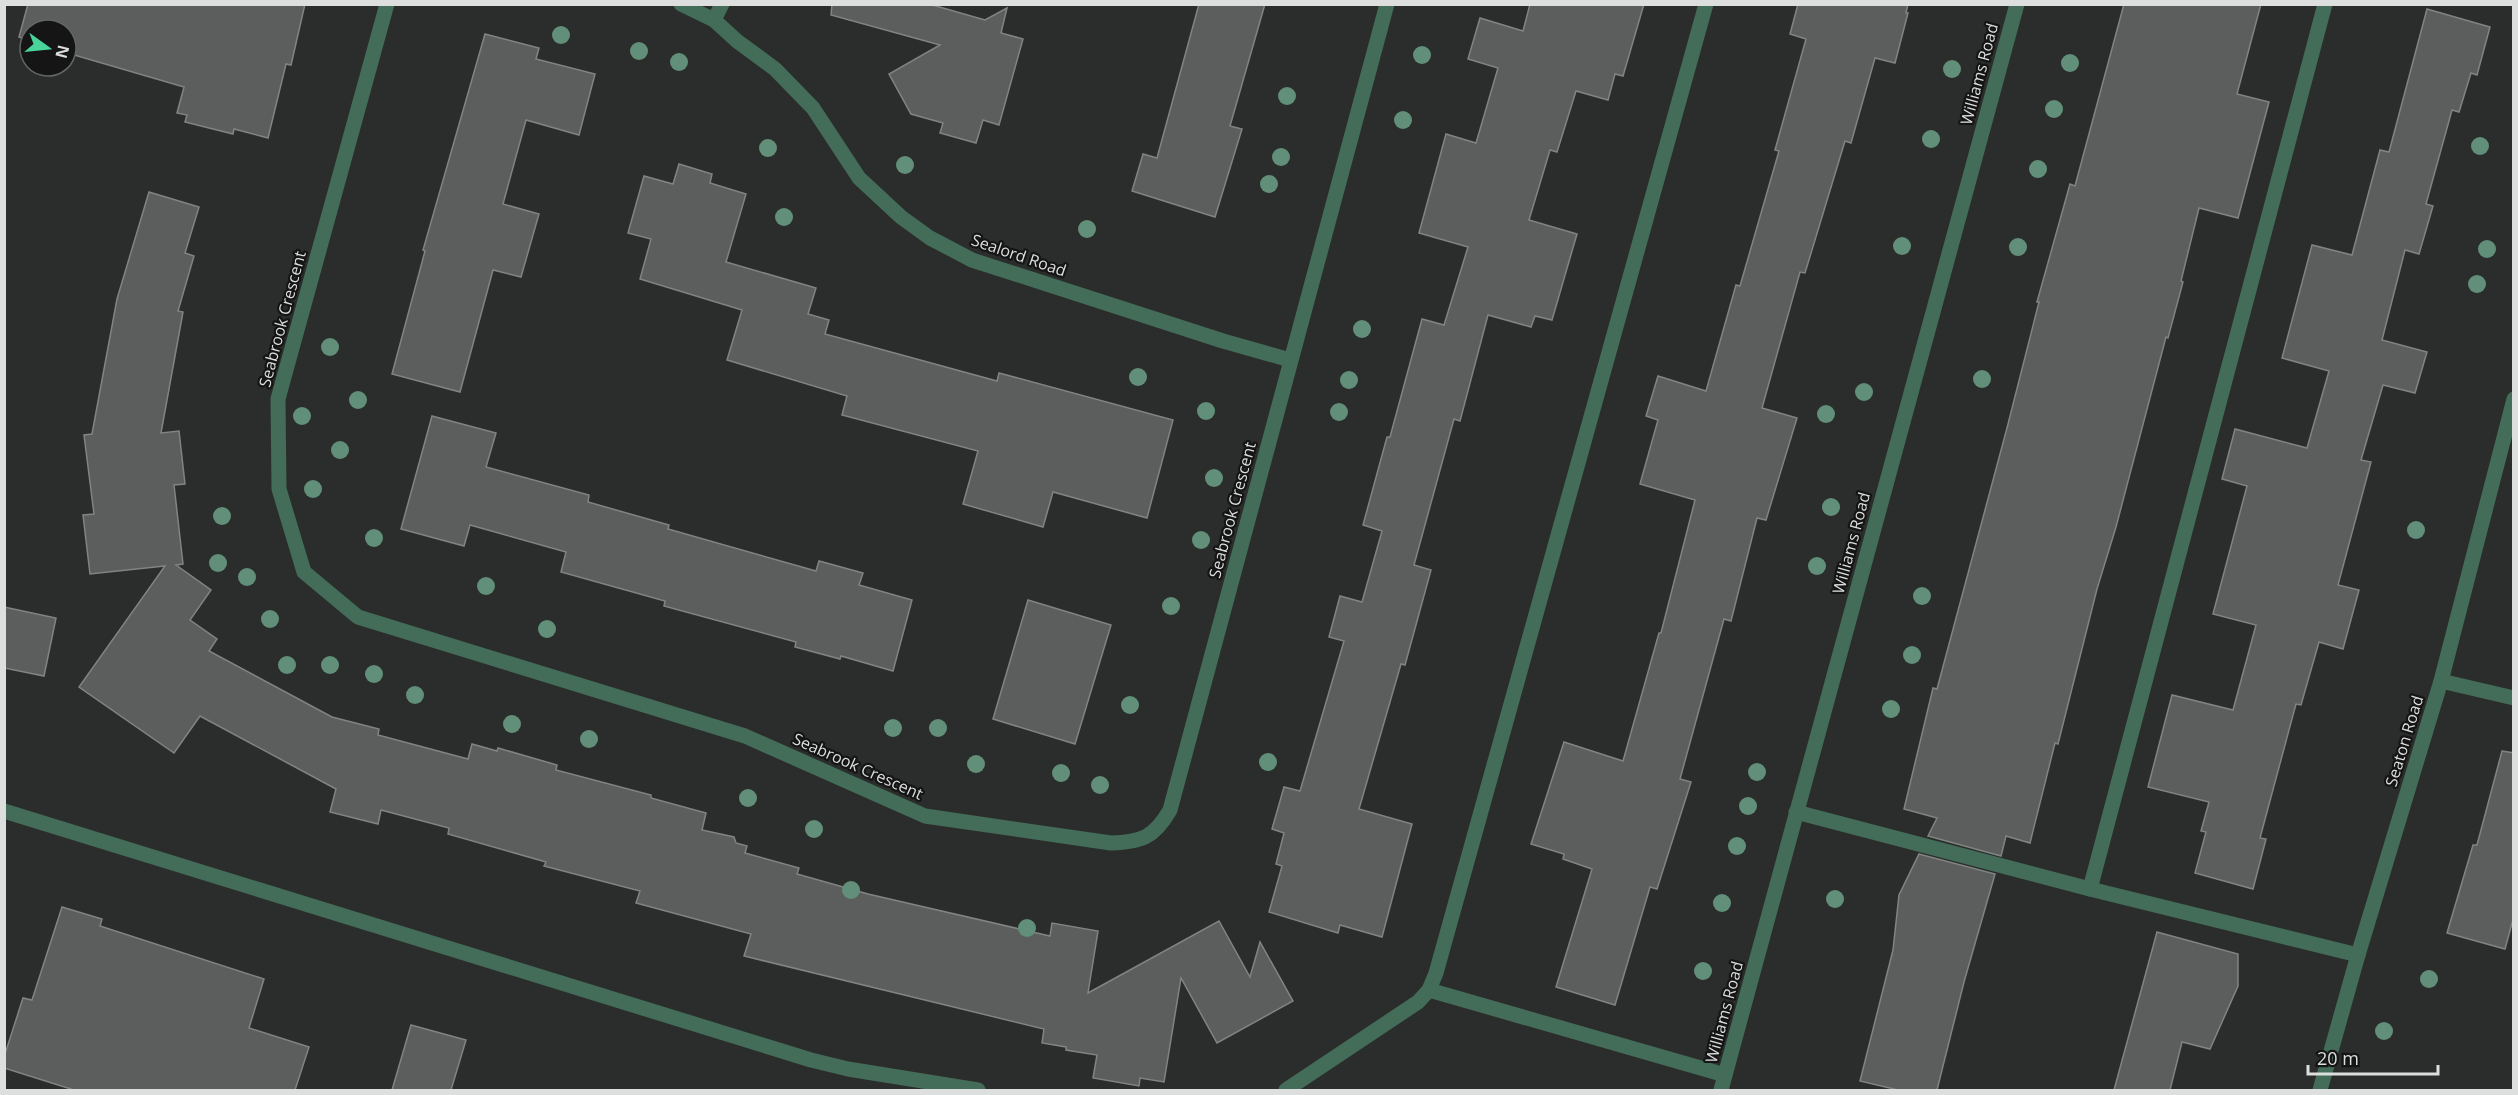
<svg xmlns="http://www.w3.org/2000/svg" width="2518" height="1095" font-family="'Open Sans',sans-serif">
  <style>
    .building { fill: #5b5e5d; stroke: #808482; stroke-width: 1.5 }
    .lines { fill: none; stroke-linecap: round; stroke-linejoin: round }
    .service { stroke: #436c59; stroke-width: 15 }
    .minor { stroke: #436c59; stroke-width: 15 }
    .tertiary { stroke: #436c59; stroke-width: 15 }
    .tree { fill: #628f79 }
    .labels { text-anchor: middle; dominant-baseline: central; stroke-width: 4.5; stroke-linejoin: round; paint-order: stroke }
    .street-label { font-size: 16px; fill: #dddfde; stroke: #141514 }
  </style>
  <rect width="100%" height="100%" fill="#2a2d2b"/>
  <!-- building -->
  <g class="building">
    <polygon points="28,4 305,4 291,65 286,64 268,138 234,129 233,134 185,122 187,115 177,113 184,87 74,55 74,53 66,51 66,30 30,30 30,41 19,37"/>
    <polygon points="832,4 929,4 985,20 1007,8 1001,33 1023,39 999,125 983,120 976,143 940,133 943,123 911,114 889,74 940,45 831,15"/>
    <polygon points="1199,4 1265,4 1230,126 1242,129 1215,217 1132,191 1143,154 1157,158"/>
    <polygon points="1530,4 1644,4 1623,76 1615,74 1608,100 1576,91 1557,152 1550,150 1529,220 1577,234 1552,320 1535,316 1531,327 1488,315 1460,421 1454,419 1414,565 1431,570 1405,665 1401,664 1359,809 1412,824 1382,937 1340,925 1338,933 1269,912 1282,866 1276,864 1284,833 1272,829 1284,787 1300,791 1344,641 1329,637 1340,596 1362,602 1382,531 1363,525 1387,437 1390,437 1422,319 1444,325 1468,247 1419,233 1446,134 1476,143 1498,68 1468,59 1480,18 1523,31"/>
    <polygon points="1798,4 1908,4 1906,13 1908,13 1895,63 1875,58 1851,143 1845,141 1805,273 1800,272 1762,408 1797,418 1766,520 1757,518 1731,621 1724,619 1680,779 1691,782 1657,889 1650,887 1615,1005 1556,987 1592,869 1563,859 1564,854 1531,844 1564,742 1623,761 1659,633 1661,633 1695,500 1640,484 1658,420 1646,416 1658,376 1706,391 1736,285 1740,286 1779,151 1775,150 1806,39 1790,34"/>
    <polygon points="2124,4 2261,4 2237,94 2269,102 2238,218 2199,208 2181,281 2183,282 2168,338 2166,337 2116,527 2097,589 2058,744 2055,743 2030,843 2006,836 2001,856 1928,836 1937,818 1904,809 1933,688 1937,689 2007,428 2039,302 2037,302 2070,184 2075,186"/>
    <polygon points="2427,9 2490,27 2477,75 2471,73 2459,112 2452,110 2426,204 2433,206 2419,254 2405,250 2382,340 2427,352 2415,393 2383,385 2361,460 2371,462 2338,585 2359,590 2343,649 2319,642 2301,705 2296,704 2260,838 2266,839 2253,889 2195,873 2206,832 2201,831 2209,802 2148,787 2172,695 2233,710 2256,625 2213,614 2247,486 2222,479 2235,429 2307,448 2329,371 2282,358 2312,245 2352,255 2380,150 2389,152"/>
    <polygon points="485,34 539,48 536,59 595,74 579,135 526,120 503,204 539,214 521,277 493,270 460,392 392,374 425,251 423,250"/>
    <polygon points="679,164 712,174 710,183 746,194 726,262 816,288 808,314 829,320 825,334 997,381 999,373 1173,420 1147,518 1053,492 1043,527 963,504 978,451 842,415 847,396 727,360 742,310 640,279 651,239 628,233 644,176 673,184"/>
    <polygon points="149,192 199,207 185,253 194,256 178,311 183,312 161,433 179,431 185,484 174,485 183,564 176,565 211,590 190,620 217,639 209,651 332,717 379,729 378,735 468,759 472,744 497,751 498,748 557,765 556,770 651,795 651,798 706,813 702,830 734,837 736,843 747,846 745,853 799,868 797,874 868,894 1050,936 1052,923 1098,931 1088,993 1219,921 1250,977 1260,942 1293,1001 1217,1043 1181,978 1164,1082 1140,1078 1139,1086 1093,1078 1097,1055 1066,1050 1066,1047 1042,1043 1044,1029 744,956 751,934 636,903 640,891 544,866 546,862 448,834 449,828 381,810 378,824 330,812 336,789 200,716 174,753 79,687 165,566 90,574 83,515 94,514 84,435 92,434 117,299"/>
    <polygon points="432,416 496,433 486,467 589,495 588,502 669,525 668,529 816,571 819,561 863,573 859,585 912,600 893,671 841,656 840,659 795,647 796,642 664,606 665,601 561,572 566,552 470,525 464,546 401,529"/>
    <polygon points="1028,600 1111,625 1075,744 993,719"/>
    <polygon points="4,607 56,618 44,676 4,668"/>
    <polygon points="2502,751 2514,753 2514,916 2505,949 2447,933 2473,845 2477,845"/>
    <polygon points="1919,854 1995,874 1964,982 1937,1090 1898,1090 1860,1081 1893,950 1899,895"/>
    <polygon points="62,907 102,919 100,926 264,979 249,1028 309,1047 295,1090 74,1090 4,1068 4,1057 23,998 32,1000"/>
    <polygon points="2157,932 2238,954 2238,986 2210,1049 2182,1042 2170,1090 2114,1090"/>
    <polygon points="411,1025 466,1040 451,1090 392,1090"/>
  </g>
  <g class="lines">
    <!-- service -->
    <g class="service">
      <polyline points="1706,4 1436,973 1429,990 1725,1075"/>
      <polyline points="4,811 811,1060 848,1069 978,1090"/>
      <polyline points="1796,812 2090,889 2358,955"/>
      <polyline points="2090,889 2325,4"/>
      <polyline points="1286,1090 1418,1002 1429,990"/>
    </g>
    <!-- minor -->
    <g class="minor">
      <path d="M387,4L278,399L279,489L304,572L358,617L745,736L925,816L1111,843C1141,842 1154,838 1170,810L1387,4"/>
      <polyline points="681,4 714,20 737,41 775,69 813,108 859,178 901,217 930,238 972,260 1223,341 1290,360"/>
      <polyline points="714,20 722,4"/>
      <polyline points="2441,681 2514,698"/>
      <polyline points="2320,1090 2358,955 2441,681 2514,399"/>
    </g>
    <!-- tertiary -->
    <polyline class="tertiary" points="1721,1090 2017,4"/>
  </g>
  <!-- trees -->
  <g class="tree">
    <circle cx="561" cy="35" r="9"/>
    <circle cx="639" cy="51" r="9"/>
    <circle cx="1422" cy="55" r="9"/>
    <circle cx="679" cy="62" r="9"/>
    <circle cx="2070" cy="63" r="9"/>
    <circle cx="1952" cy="69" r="9"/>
    <circle cx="1287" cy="96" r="9"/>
    <circle cx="2054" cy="109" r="9"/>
    <circle cx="1403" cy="120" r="9"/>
    <circle cx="1931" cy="139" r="9"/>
    <circle cx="2480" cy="146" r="9"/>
    <circle cx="768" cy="148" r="9"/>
    <circle cx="1281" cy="157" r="9"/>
    <circle cx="905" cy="165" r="9"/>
    <circle cx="2038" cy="169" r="9"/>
    <circle cx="1269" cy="184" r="9"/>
    <circle cx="784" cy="217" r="9"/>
    <circle cx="1087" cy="229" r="9"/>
    <circle cx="1902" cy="246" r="9"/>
    <circle cx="2018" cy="247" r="9"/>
    <circle cx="2487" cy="249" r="9"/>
    <circle cx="2477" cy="284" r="9"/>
    <circle cx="1362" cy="329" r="9"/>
    <circle cx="330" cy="347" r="9"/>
    <circle cx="1138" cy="377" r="9"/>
    <circle cx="1982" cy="379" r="9"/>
    <circle cx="1349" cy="380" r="9"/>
    <circle cx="1864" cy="392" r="9"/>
    <circle cx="358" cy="400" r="9"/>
    <circle cx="1206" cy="411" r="9"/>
    <circle cx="1339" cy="412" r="9"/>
    <circle cx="1826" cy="414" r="9"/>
    <circle cx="302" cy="416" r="9"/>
    <circle cx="340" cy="450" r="9"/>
    <circle cx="1214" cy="478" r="9"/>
    <circle cx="313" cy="489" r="9"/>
    <circle cx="1831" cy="507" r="9"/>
    <circle cx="222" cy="516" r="9"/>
    <circle cx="2416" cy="530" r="9"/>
    <circle cx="374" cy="538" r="9"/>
    <circle cx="1201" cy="540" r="9"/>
    <circle cx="218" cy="563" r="9"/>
    <circle cx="1817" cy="566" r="9"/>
    <circle cx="247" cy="577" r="9"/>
    <circle cx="486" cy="586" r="9"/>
    <circle cx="1922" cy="596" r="9"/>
    <circle cx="1171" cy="606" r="9"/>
    <circle cx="270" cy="619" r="9"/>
    <circle cx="547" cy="629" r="9"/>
    <circle cx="1912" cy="655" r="9"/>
    <circle cx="287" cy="665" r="9"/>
    <circle cx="330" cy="665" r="9"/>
    <circle cx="374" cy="674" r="9"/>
    <circle cx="415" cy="695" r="9"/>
    <circle cx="1130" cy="705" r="9"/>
    <circle cx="1891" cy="709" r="9"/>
    <circle cx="512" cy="724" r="9"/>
    <circle cx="893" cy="728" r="9"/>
    <circle cx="938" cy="728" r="9"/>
    <circle cx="589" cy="739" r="9"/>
    <circle cx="1268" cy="762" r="9"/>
    <circle cx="976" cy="764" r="9"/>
    <circle cx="1757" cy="772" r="9"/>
    <circle cx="1061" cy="773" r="9"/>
    <circle cx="1100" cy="785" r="9"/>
    <circle cx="748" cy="798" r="9"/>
    <circle cx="1748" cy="806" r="9"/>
    <circle cx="814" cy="829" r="9"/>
    <circle cx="1737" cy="846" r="9"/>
    <circle cx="851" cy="890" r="9"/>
    <circle cx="1835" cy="899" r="9"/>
    <circle cx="1722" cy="903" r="9"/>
    <circle cx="1027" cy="928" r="9"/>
    <circle cx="1703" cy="971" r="9"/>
    <circle cx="2429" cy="979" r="9"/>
    <circle cx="2384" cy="1031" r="9"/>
  </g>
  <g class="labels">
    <!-- street labels -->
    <g class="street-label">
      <text transform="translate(1979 74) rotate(-75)">Williams Road</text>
      <text transform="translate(1019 255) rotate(19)">Sealord Road</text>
      <text transform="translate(282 319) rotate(-75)">Seabrook Crescent</text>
      <text transform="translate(1232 510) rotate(-75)">Seabrook Crescent</text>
      <text transform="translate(1851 543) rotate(-75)">Williams Road</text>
      <text transform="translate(2404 741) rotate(-73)">Seaton Road</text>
      <text transform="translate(858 766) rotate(24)">Seabrook Crescent</text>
      <text transform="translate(1724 1012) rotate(-75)">Williams Road</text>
    </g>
  </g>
  <!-- border -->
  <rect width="2518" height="1095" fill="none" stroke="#dddfde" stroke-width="12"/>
  <!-- north arrow -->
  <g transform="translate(48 48) rotate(105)"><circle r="28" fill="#141514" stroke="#646665" stroke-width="1.5"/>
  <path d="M0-4.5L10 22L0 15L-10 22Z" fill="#49d49c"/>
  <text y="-9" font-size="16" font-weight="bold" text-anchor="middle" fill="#dddfde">N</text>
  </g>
  <!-- scale -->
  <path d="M2308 1065v9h130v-9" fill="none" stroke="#dddfde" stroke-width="3"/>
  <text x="2317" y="1065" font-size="18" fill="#dddfde" stroke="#141514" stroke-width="4.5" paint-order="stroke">20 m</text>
</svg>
